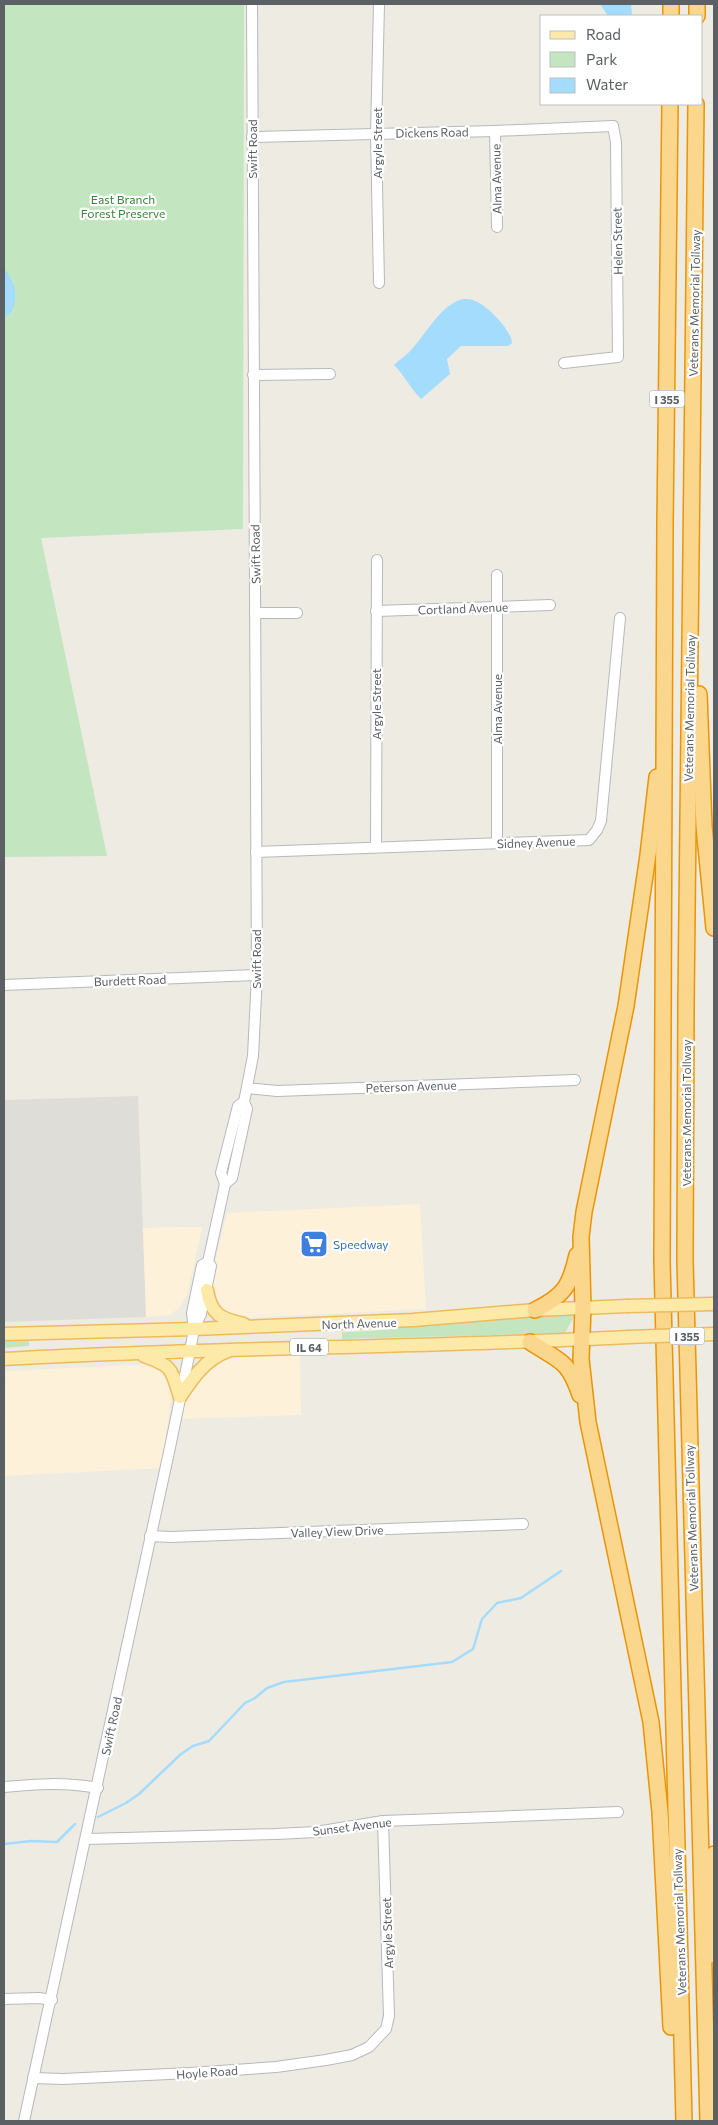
<svg xmlns="http://www.w3.org/2000/svg" width="718" height="2125" font-family="Commissioner,sans-serif">
  <style>
    .commercial { fill: #fdf2d9 }
    .industrial { fill: #dfddd8 }
    .green { fill: #c3e5c0 }
    .water { fill: #a4dcfd }
    .lines { fill: none; stroke-linecap: round; stroke-linejoin: round }
    .stream { stroke: #a4dcfd; stroke-width: 2.5 }
    .minor-casing { stroke: #b6b9bd; stroke-width: 12 }
    .major-casing { stroke: #eebb5c; stroke-width: 15 }
    .highway-casing { stroke: #ec9405; stroke-width: 18 }
    .minor { stroke: #fff; stroke-width: 10 }
    .major { stroke: #fdeaa9; stroke-width: 12 }
    .highway { stroke: #fad78d; stroke-width: 15 }
    .major-bridge-casing { stroke: #eebb5c; stroke-width: 15; stroke-linecap: butt }
    .major-bridge { stroke: #fdeaa9; stroke-width: 12 }
    .labels { text-anchor: middle; dominant-baseline: central; stroke-width: 4.5; stroke-linejoin: round; paint-order: stroke }
    .shield { fill: #fff; stroke: #8c9092; stroke-width: 1 }
    .shield-label { font-size: 11px; font-weight: bold; fill: #5b6064 }
    .street-label { font-size: 12px; fill: #5b6064; stroke: #fff }
    .park-label { font-size: 12px; fill: #398637; stroke: #fff }
    .shop-label { font-size: 12px; fill: #366cbe; stroke: #fff; text-anchor: start }
  </style>
  <rect width="100%" height="100%" fill="#eeebe3"/>
  <!-- commercial -->
  <g class="commercial">
    <polygon points="420,1204 426,1309 246,1318 235,1317 219,1311 211,1294 212,1275 227,1213"/>
    <polygon points="202,1227 187,1295 180,1307 170,1315 146,1317 142,1228"/>
    <polygon points="300,1349 301,1415 179,1419 185,1394 211,1363 234,1355"/>
    <polygon points="153,1364 168,1372 172,1389 162,1468 4,1476 6,1371"/>
  </g>
  <!-- industrial -->
  <polygon class="industrial" points="138,1096 146,1317 4,1322 4,1100"/>
  <!-- green -->
  <g class="green">
    <polygon points="4,4 244,4 243,529 41,538 107,856 4,857"/>
    <polygon points="571,1315 574,1317 565,1333 342,1339 342,1332 371,1331 448,1322"/>
    <polygon points="29,1338 29,1346 4,1348 4,1340"/>
  </g>
  <!-- water -->
  <g class="water">
    <polygon points="600,4 631,4 632,16 608,16"/>
    <path d="M4,268C15,283 19,295 11,313L4,317Z"/>
    <path d="M463,299C467,299 471,299 475,301C487,305 512,331 512,343L508,346H461L447,359L450,374L421,399C410,388 405,376 394,365C400,359 406,356 411,350C427,333 440,305 463,299Z"/>
  </g>
  <g class="lines">
    <!-- stream -->
    <g class="stream">
      <polyline points="98,1817 126,1803 139,1794 181,1754 193,1746 209,1741 245,1703 255,1698 267,1688 284,1682 452,1662 473,1649 482,1619 497,1603 521,1598 561,1571"/>
      <polyline points="4,1844 31,1841 57,1842 75,1824"/>
    </g>
    <defs>
      <g id="minor">
        <polyline points="495,131 497,227"/>
        <polyline points="252,137 495,131 613,126 616,142 618,357 564,363"/>
        <polyline points="379,283 376,134 379,4"/>
        <polyline points="253,375 330,374"/>
        <polyline points="376,611 550,605"/>
        <polyline points="255,613 297,613"/>
        <polyline points="497,843 497,575"/>
        <polyline points="376,847 377,560"/>
        <polyline points="256,852 589,840 597,830 601,821 620,618"/>
        <polyline points="4,985 257,975"/>
        <polyline points="247,1088 277,1091 575,1080"/>
        <polyline points="225,1184 232,1178 247,1109 244,1102 253,1056 257,975 252,4"/>
        <polyline points="194,1329 201,1314 211,1266 208,1262 225,1184 221,1173 238,1106 244,1102"/>
        <polyline points="150,1536 171,1537 523,1524"/>
        <path d="M4,1787C37,1784 64,1782 98,1788"/>
        <polyline points="86,1839 276,1834 316,1832 383,1821 618,1812"/>
        <polyline points="4,1999 39,1998 52,2000"/>
        <polyline points="33,2078 63,2079 190,2073 276,2067 326,2060 352,2055 369,2047 386,2029 389,2016 383,1821"/>
        <polyline points="24,2121 169,1452 190,1351 194,1329 192,1313 202,1265 208,1262"/>
      </g>
      <g id="major">
        <path d="M207,1290C211,1315 221,1319 244,1324"/>
        <polyline points="4,1334 194,1329 413,1320 535,1310 627,1306"/>
        <path d="M144,1356C173,1366 171,1369 180,1397"/>
        <path d="M4,1359C212,1347 420,1348 628,1337"/>
        <path d="M180,1397C192,1379 206,1358 228,1351"/>
      </g>
      <g id="highway">
        <polyline points="671,16 671,4"/>
        <polyline points="697,16 697,4"/>
        <polyline points="670,104 665,524 662,1261 684,2121"/>
        <polyline points="696,104 686,1002 685,1260 708,2121"/>
        <polyline points="699,694 704,826 714,928"/>
        <polyline points="657,777 648,855 626,1006 584,1212 581,1237 583,1308 581,1359 588,1422 651,1722 660,1812 671,2027"/>
        <path d="M535,1310C564,1296 570,1286 577,1255"/>
        <path d="M530,1342C559,1361 568,1359 580,1395"/>
        <polyline points="713,1955 714,1854"/>
      </g>
    </defs>
    <!-- minor casing -->
    <use href="#minor" class="minor-casing"/>
    <!-- major casing -->
    <use href="#major" class="major-casing"/>
    <!-- highway casing -->
    <use href="#highway" class="highway-casing"/>
    <!-- minor -->
    <use href="#minor" class="minor"/>
    <!-- major -->
    <use href="#major" class="major"/>
    <!-- highway -->
    <use href="#highway" class="highway"/>
    <defs>
      <g id="major-bridge">
        <polyline points="627,1306 714,1304"/>
        <polyline points="628,1337 714,1334"/>
      </g>
    </defs>
    <!-- major-bridge casing -->
    <use href="#major-bridge" class="major-bridge-casing"/>
    <!-- major-bridge -->
    <use href="#major-bridge" class="major-bridge"/>
  </g>
  <!-- icons -->
  <defs>
    <symbol id="supermarket-square" viewBox="-11 -11 22 22"><rect x="-9" y="-9" width="18" height="18" rx="4" fill="#3f7fe0" stroke="#fff"/><path d="M-6-5.5h2.5l.6 2H6L4.5 2H-2.5L-4.4-4H-6ZM-1.5 3.2a1.3 1.3 0 1 0 .1 0ZM3 3.2a1.3 1.3 0 1 0 .1 0Z" fill="#fff"/></symbol>
  </defs>
  <g fill-rule="evenodd">
    <use href="#supermarket-square" x="298" y="1228" width="32" height="32"/>
  </g>
  <g class="labels">
    <!-- shield labels -->
    <g class="shield">
      <rect x="649.5" y="390.5" width="35" height="17" rx="4"/>
      <rect x="669.5" y="1327.5" width="35" height="17" rx="4"/>
      <rect x="290" y="1338.5" width="38" height="17" rx="4"/>
    </g>
    <g class="shield-label">
      <text x="667" y="399">I 355</text>
      <text x="687" y="1336">I 355</text>
      <text x="309" y="1347">IL 64</text>
    </g>
    <!-- street labels -->
    <g class="street-label">
      <text transform="translate(432 132) rotate(-1)">Dickens Road</text>
      <text transform="translate(377 143) rotate(-90)">Argyle Street</text>
      <text transform="translate(252 149) rotate(-90)">Swift Road</text>
      <text transform="translate(496 179) rotate(-91)">Alma Avenue</text>
      <text transform="translate(617 241) rotate(-91)">Helen Street</text>
      <text transform="translate(694 303) rotate(-89)">Veterans Memorial Tollway</text>
      <text transform="translate(255 554) rotate(-91)">Swift Road</text>
      <text transform="translate(463 608) rotate(-2)">Cortland Avenue</text>
      <text transform="translate(376 704) rotate(-90)">Argyle Street</text>
      <text transform="translate(689 708) rotate(-89)">Veterans Memorial Tollway</text>
      <text transform="translate(497 709) rotate(-90)">Alma Avenue</text>
      <text transform="translate(536 842) rotate(-2)">Sidney Avenue</text>
      <text transform="translate(256 959) rotate(-90)">Swift Road</text>
      <text transform="translate(130 980) rotate(-2)">Burdett Road</text>
      <text transform="translate(411 1086) rotate(-2)">Peterson Avenue</text>
      <text transform="translate(686 1113) rotate(-90)">Veterans Memorial Tollway</text>
      <text transform="translate(359 1323) rotate(-2)">North Avenue</text>
      <text transform="translate(691 1518) rotate(-92)">Veterans Memorial Tollway</text>
      <text transform="translate(337 1531) rotate(-2)">Valley View Drive</text>
      <text transform="translate(111 1726) rotate(-78)">Swift Road</text>
      <text transform="translate(352 1826) rotate(-7)">Sunset Avenue</text>
      <text transform="translate(679 1922) rotate(-92)">Veterans Memorial Tollway</text>
      <text transform="translate(387 1933) rotate(-92)">Argyle Street</text>
      <text transform="translate(207 2072) rotate(-4)">Hoyle Road</text>
    </g>
    <!-- park labels -->
    <g class="park-label">
      <text x="123" y="199">East Branch<tspan x="123" dy="14">Forest Preserve</tspan></text>
    </g>
    <!-- shop labels -->
    <g class="shop-label">
      <text x="333" y="1244">Speedway</text>
    </g>
  </g>
  <!-- border -->
  <rect width="718" height="2125" fill="none" stroke="#5b6064" stroke-width="10"/>
  <!-- legend -->
  <rect x="540" y="15" width="162" height="90" fill="#ffffff" stroke="#bdbfc1"/>
  <rect x="550" y="31" width="25" height="8" fill="#fdeaa9" stroke="#bdbfc1"/>
  <text x="586" y="40" font-size="15" fill="#5b6064">Road</text>
  <rect x="550" y="52" width="25" height="15" fill="#c3e5c0" stroke="#bdbfc1"/>
  <text x="586" y="65" font-size="15" fill="#5b6064">Park</text>
  <rect x="550" y="78" width="25" height="15" fill="#a4dcfd" stroke="#bdbfc1"/>
  <text x="586" y="90" font-size="15" fill="#5b6064">Water</text>
</svg>
